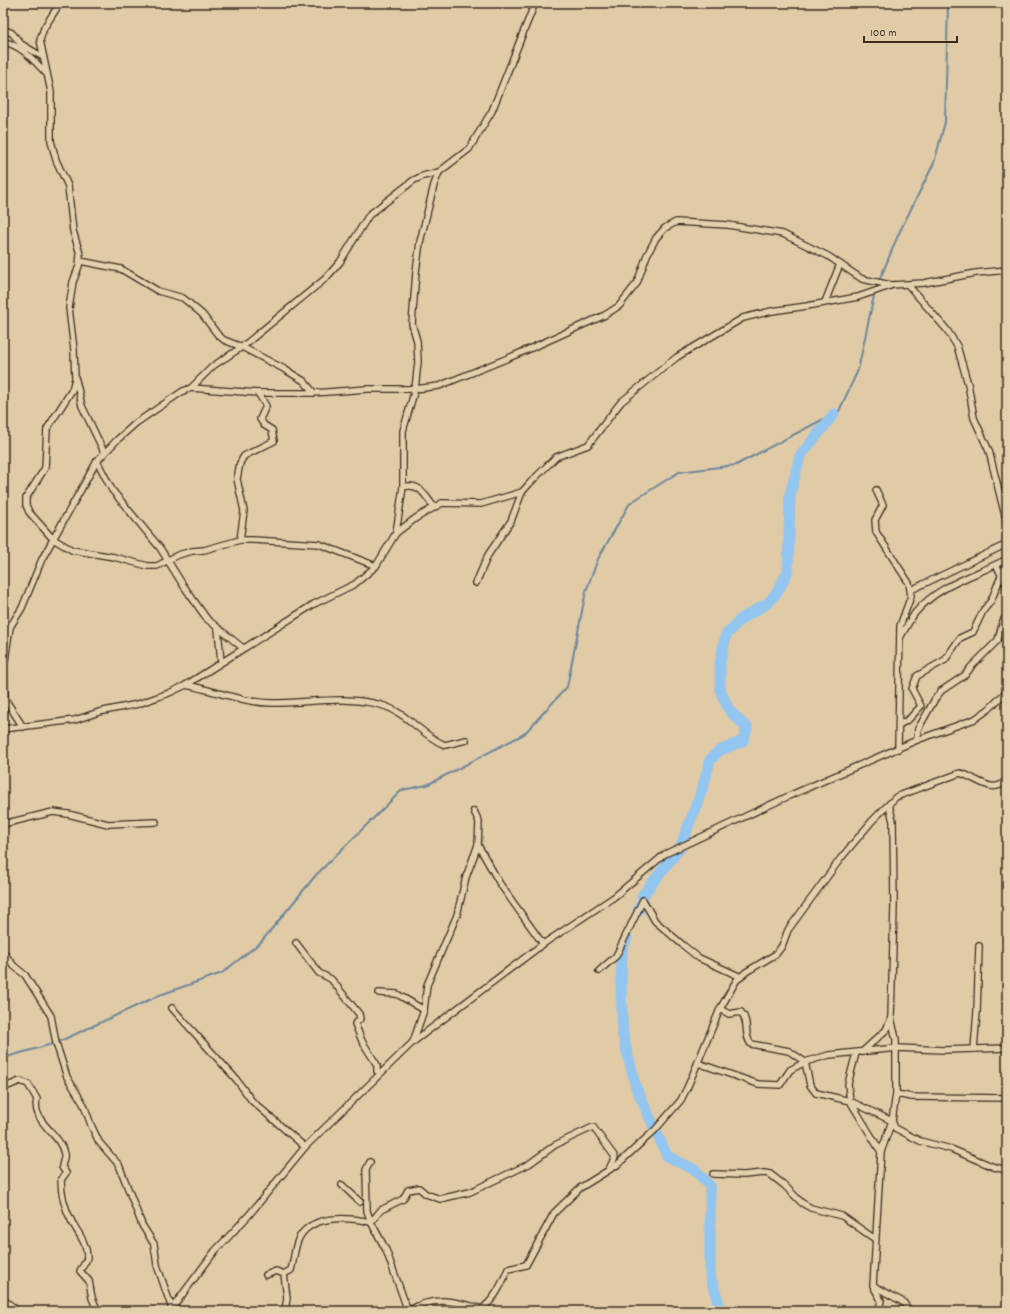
<svg xmlns="http://www.w3.org/2000/svg" width="1010" height="1314" font-family="Dekko,sans-serif">
  <style>
    .lines { fill: none; stroke-linecap: round; stroke-linejoin: round }
    .stream { stroke: #6f879b; stroke-width: 2 }
    .river { stroke: #92c5ef; stroke-width: 11 }
    .minor-casing { stroke: #3b2a1e; stroke-width: 8 }
    .minor { stroke: #e3d1ae; stroke-width: 5.5 }
  </style>
  <rect width="100%" height="100%" fill="#e0cba6"/>
  <filter id="ink" filterUnits="userSpaceOnUse"><feTurbulence type="fractalNoise" baseFrequency=".025" numOctaves="2"/><feDisplacementMap in="SourceGraphic" scale="8" xChannelSelector="R" yChannelSelector="G"/><feConvolveMatrix kernelMatrix="1 2 1 2 8 2 1 2 1" color-interpolation-filters="sRGB"/></filter>
  <g filter="url(#ink)">
    <g class="lines">
      <!-- stream -->
      <polyline class="stream" points="3,1058 56,1043 160,995 222,973 261,942 316,875 402,790 427,785 524,734 567,687 586,591 598,559 630,503 679,472 736,465 839,411 858,370 875,291 899,233 934,163 945,122 948,3"/>
      <!-- river -->
      <g class="river">
        <polyline points="638,911 643,900 642,896 680,848 703,787 710,760 719,751 743,741 747,728 729,710 720,690 720,663 726,635 741,619 768,603 778,591 788,571 790,495 800,456 834,414"/>
        <polyline points="627,938 622,948 621,987 623,1036 636,1087 667,1156 695,1170 710,1186 710,1276 721,1311"/>
      </g>
      <defs>
        <g id="minor">
          <polyline points="60,3 44,28 40,40 51,92 51,141 56,160 68,186 73,231 80,254 79,266 73,282 69,308 74,350 75,379 72,390 47,429 45,468 26,498 26,505 29,512 53,539 72,550 114,557 148,566 157,566 178,555 192,551 204,550 240,540 253,540 319,544 376,566"/>
          <polyline points="3,29 12,33 21,44 43,57"/>
          <path d="M3,42C21,44 35,62 47,74"/>
          <polyline points="80,261 121,269 158,291 183,298 202,314 218,335 224,340 242,347 284,369 304,381 314,393"/>
          <polyline points="908,285 947,330 957,346 968,384 974,418 989,451 1007,524"/>
          <polyline points="825,302 840,264"/>
          <polyline points="76,380 82,406 104,452"/>
          <polyline points="191,388 213,366 242,347 326,278 340,262 369,215 414,180 423,176 439,172"/>
          <polyline points="97,461 112,490 160,548 183,585 207,619 243,648"/>
          <path d="M403,487C420,482 425,496 434,507"/>
          <polyline points="876,490 883,505 875,520 876,532 905,577 909,583 911,596 900,626 898,749"/>
          <polyline points="396,533 416,518 442,503 481,504 522,492"/>
          <polyline points="240,540 244,511 237,479 240,463 244,456 274,441 272,430 264,425 260,419 266,406 258,393"/>
          <polyline points="996,565 1007,585"/>
          <polyline points="476,583 488,555 511,521 522,492 530,483 556,457 588,445 621,402 677,357 743,318 772,311 807,306 858,297 890,286"/>
          <polyline points="911,590 1007,544"/>
          <polyline points="10,627 4,667 5,699 23,727"/>
          <polyline points="218,629 221,662"/>
          <polyline points="3,634 10,627 22,608 42,559 97,461 117,440 136,423 183,391 191,388 258,393 314,393 367,389 415,389 439,386 518,354 605,315 619,306 637,283 647,255 656,238 665,228 676,222 728,225 783,234 828,256 862,279 891,285 924,283 976,273 1007,270"/>
          <path d="M901,636C905,629 910,620 915,613C939,584 975,576 1007,559"/>
          <path d="M186,685C214,690 244,703 272,703C309,703 345,695 381,705C407,712 422,736 445,745L466,740"/>
          <polyline points="899,725 909,719 921,706 912,689 917,676 945,660 960,638 973,632 983,611 991,601 1007,561"/>
          <polyline points="3,729 75,720 99,712 138,704 169,693 186,685 314,604 355,584 376,566 396,533 403,487 403,431 415,389 418,362 417,341 412,324 416,272 420,242 434,185 439,172 469,149 492,111 535,3"/>
          <polyline points="917,740 918,729 935,699 941,691 965,675 971,667 998,640 1003,621 1007,615"/>
          <polyline points="3,824 53,812 68,814 108,824 156,822"/>
          <polyline points="478,845 500,884 543,944"/>
          <polyline points="296,943 319,973 331,979 359,1014 360,1019 355,1024 362,1041 377,1065 377,1071"/>
          <polyline points="3,952 14,966 25,975 51,1016 56,1043 67,1077 84,1105 91,1125 99,1142 119,1165 142,1225 154,1244 157,1265 172,1309"/>
          <polyline points="599,971 616,956 643,900 655,921 684,946 699,958 741,977"/>
          <polyline points="379,993 397,994 424,1010"/>
          <polyline points="172,1008 236,1079 252,1101 305,1147"/>
          <path d="M720,1009L729,1014L741,1012C750,1022 743,1035 751,1044L789,1051L805,1062L810,1085L816,1093L850,1101L892,1121L895,1128L920,1141L951,1149L994,1167L1007,1170"/>
          <polyline points="413,1042 424,1010 427,985 457,915 466,877 478,845 479,822 474,811"/>
          <polyline points="974,1049 977,1012 979,946"/>
          <polyline points="862,1052 886,1030 891,1018 894,906 893,821 889,805"/>
          <polyline points="856,1053 848,1084 850,1101 881,1152"/>
          <polyline points="698,1063 758,1084 780,1085 790,1070 805,1062 829,1055 897,1048 944,1050 1007,1048"/>
          <path d="M3,1088L20,1081L28,1084L37,1099C31,1123 61,1133 64,1154C65,1158 62,1163 62,1167L66,1173L61,1180C61,1194 65,1209 72,1222C78,1233 87,1243 87,1257C87,1261 82,1267 80,1271L89,1281L92,1298L98,1311"/>
          <polyline points="896,1094 912,1097 1007,1098"/>
          <polyline points="370,1162 366,1170 367,1211 371,1222 386,1250 408,1311"/>
          <polyline points="713,1174 744,1175 764,1173 770,1174 784,1185 802,1203 811,1208 842,1216 875,1239"/>
          <polyline points="342,1185 360,1202"/>
          <polyline points="284,1274 287,1298 285,1311"/>
          <path d="M266,1275L276,1271L284,1274L291,1270C294,1260 294,1250 298,1240C310,1214 347,1217 371,1222L381,1210L403,1199L408,1190L419,1188L426,1194L440,1199L470,1192L529,1164L555,1145L593,1127L615,1157L609,1169"/>
          <polyline points="874,1286 903,1302 910,1311"/>
          <polyline points="3,1299 18,1311"/>
          <polyline points="170,1311 215,1251 249,1215 305,1147 413,1042 543,944 614,897 665,854 791,795 917,740 975,719 989,709 1007,691"/>
          <path d="M408,1311C434,1295 454,1301 482,1309"/>
          <path d="M479,1311C494,1301 501,1286 508,1269L526,1265L554,1213L580,1188L617,1165L655,1130L681,1100L688,1086L720,1009L736,981L746,972L776,954L782,946L788,930L841,858L872,821L896,797L960,773C976,777 994,797 1007,779"/>
          <polyline points="879,1311 881,1300 873,1286 881,1152 892,1121 896,1094 896,1039 891,1018"/>
        </g>
      </defs>
      <!-- minor casing -->
      <use href="#minor" class="minor-casing"/>
      <!-- minor -->
      <use href="#minor" class="minor"/>
    </g>
  </g>
  <!-- margin -->
  <rect width="1010" height="1314" fill="none" stroke="#e3d1ae" stroke-width="16"/>
  <rect x="8" y="8" width="994" height="1298" fill="none" stroke="#3b2a1e" stroke-width="1.5" filter="url(#ink)"/>
  <!-- scale -->
  <path d="M864 36v6h93v-6" fill="none" stroke="#3b2a1e" stroke-width="2"/>
  <text x="870" y="36" font-size="12" fill="#3b2a1e" stroke="#e3d1ae" stroke-width="3" paint-order="stroke">100 m</text>
</svg>
